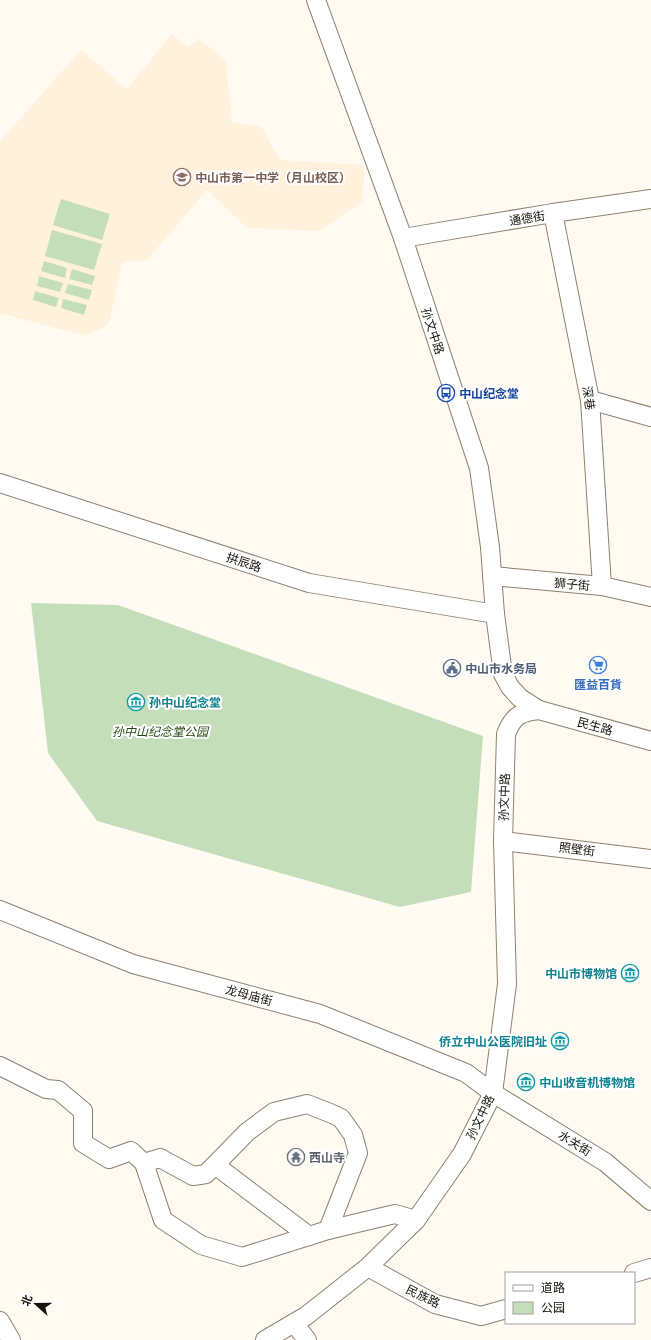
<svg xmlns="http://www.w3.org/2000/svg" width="651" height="1340" font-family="'PT Serif','Noto Sans SC',serif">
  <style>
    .built { fill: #fff1db }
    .green { fill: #c4deb9 }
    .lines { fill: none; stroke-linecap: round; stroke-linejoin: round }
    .minor-casing { stroke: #8d816e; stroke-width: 20 }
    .minor { stroke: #fff; stroke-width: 18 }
    .labels { text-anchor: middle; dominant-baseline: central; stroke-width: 4; stroke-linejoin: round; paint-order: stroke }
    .education-label { font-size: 12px; font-weight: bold; fill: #785e54; stroke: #fff; text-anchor: start }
    .street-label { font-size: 12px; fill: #16110a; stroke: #fff }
    .transit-label { font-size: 12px; font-weight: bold; fill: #164399; stroke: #fff; text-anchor: start }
    .service-label { font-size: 12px; font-weight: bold; fill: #4e5e75; stroke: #fff; text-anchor: start }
    .shop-label { font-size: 12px; font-weight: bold; fill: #366cbe; stroke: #fff }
    .culture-label { font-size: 12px; font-weight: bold; fill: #0d838f; stroke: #fff; text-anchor: start }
    .park-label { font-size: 12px; font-style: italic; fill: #254a11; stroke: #fff }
    .worship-label { font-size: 12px; font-weight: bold; fill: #5b616d; stroke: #fff; text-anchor: start }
  </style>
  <rect width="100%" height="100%" fill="#fffaf2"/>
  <!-- built -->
  <polygon class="built" points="172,34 187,47 199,39 226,61 232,123 261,126 280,160 364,165 363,201 319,231 247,228 207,190 147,260 122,262 109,324 86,336 0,313 0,141 81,50 127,89"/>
  <!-- green -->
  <g class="green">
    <polygon points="61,199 110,214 102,240 53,225"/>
    <polygon points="52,230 102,244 94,270 45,256"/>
    <polygon points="44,261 67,268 65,278 41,271"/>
    <polygon points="72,269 95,276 92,285 69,279"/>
    <polygon points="39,276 63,283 60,292 37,286"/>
    <polygon points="68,284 92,290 89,300 65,293"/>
    <polygon points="35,291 59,298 56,307 33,300"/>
    <polygon points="63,299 87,305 84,315 61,308"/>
    <polygon points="31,603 118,605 483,736 471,892 400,907 97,821 48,753"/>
  </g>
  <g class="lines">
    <defs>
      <g id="minor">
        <polyline points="316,0 403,238 479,468 490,547 495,614 503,674 510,687 520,698 539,710 651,741"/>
        <polyline points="553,213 590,400 602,586"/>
        <polyline points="403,238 553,213 651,199"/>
        <polyline points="590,400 651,417"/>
        <polyline points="0,483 309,583 495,614"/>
        <polyline points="492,576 602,586 651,597"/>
        <polyline points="503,841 651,859"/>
        <polyline points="0,910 133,964 320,1014 466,1073 493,1093 605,1162 651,1201"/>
        <polyline points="0,1066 46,1089 58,1090 83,1111 83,1143 109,1159 131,1151 144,1163 163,1220 201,1245 242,1257 328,1230 395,1214 416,1220"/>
        <polyline points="144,1163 160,1158 193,1176 206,1174 247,1132 274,1112 307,1104 330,1113 341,1118 353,1135 358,1153 328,1230"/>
        <polyline points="215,1165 309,1236"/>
        <polyline points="368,1267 435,1304 481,1316 506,1309"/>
        <polyline points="634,1273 651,1268"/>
        <polyline points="0,1321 11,1340"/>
        <polyline points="294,1323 307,1340"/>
        <path d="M265,1340L306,1316L368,1267L416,1220L462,1154L493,1093L507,984L503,841L506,734C513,716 520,712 539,710"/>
      </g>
    </defs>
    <!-- minor casing -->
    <use href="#minor" class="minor-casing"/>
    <!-- minor -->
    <use href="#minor" class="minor"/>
  </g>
  <!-- icons -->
  <defs>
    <symbol id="school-ring" viewBox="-11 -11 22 22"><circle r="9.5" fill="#fff" stroke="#8d6e63" stroke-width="1.5"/><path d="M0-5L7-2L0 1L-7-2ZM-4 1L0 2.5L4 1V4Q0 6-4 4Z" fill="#8d6e63"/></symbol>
    <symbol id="bus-ring" viewBox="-11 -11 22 22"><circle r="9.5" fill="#fff" stroke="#1a4fb4" stroke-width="1.5"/><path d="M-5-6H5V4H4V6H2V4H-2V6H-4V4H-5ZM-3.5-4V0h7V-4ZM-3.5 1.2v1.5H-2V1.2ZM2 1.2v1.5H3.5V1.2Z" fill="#1a4fb4"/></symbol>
    <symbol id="supermarket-ring" viewBox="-11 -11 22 22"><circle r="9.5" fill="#fff" stroke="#3f7fe0" stroke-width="1.5"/><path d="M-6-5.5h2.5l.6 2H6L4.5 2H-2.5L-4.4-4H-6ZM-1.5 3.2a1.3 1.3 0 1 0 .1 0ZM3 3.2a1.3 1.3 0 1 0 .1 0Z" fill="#3f7fe0"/></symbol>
    <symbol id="civic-ring" viewBox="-11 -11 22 22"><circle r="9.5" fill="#fff" stroke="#5c6f8a" stroke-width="1.5"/><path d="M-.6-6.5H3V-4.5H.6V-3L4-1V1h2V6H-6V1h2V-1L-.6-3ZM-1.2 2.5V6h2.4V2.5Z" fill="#5c6f8a"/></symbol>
    <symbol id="museum-ring" viewBox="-11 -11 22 22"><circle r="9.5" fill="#fff" stroke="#0f9aa8" stroke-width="1.5"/><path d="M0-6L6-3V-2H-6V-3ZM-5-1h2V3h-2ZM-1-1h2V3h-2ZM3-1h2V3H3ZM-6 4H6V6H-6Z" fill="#0f9aa8"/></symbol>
    <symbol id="temple-ring" viewBox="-11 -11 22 22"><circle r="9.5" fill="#fff" stroke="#6b7280" stroke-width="1.5"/><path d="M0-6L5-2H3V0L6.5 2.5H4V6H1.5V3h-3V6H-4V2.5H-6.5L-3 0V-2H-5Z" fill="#6b7280"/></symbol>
  </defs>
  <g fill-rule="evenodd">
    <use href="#school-ring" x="172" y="167" width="20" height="20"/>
    <use href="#bus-ring" x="436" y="383" width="20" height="20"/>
    <use href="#supermarket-ring" x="588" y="655" width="20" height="20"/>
    <use href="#civic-ring" x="442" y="658" width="20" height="20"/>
    <use href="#museum-ring" x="126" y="692" width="20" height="20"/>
    <use href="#museum-ring" x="620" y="963" width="20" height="20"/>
    <use href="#museum-ring" x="550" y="1031" width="20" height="20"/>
    <use href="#museum-ring" x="516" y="1072" width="20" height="20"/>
    <use href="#temple-ring" x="286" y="1147" width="20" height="20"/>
  </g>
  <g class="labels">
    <!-- education labels -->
    <g class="education-label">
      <text x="195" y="177">中山市第一中学（月山校区）</text>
    </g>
    <!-- street labels -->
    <g class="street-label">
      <text transform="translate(527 218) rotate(-9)">通德街</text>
      <text transform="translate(433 331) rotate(72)">孙文中路</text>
      <text transform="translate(589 398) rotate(82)">深巷</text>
      <text transform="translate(244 562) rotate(18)">拱辰路</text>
      <text transform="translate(572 584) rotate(5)">狮子街</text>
      <text transform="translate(595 726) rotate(15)">民生路</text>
      <text transform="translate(504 797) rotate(-88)">孙文中路</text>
      <text transform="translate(577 849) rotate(7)">照壁街</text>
      <text transform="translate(249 995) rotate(15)">龙母庙街</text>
      <text transform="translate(480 1117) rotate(-64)">孙文中路</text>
      <text transform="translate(575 1143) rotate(32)">水关街</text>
      <text transform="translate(423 1296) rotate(26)">民族路</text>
    </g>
    <!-- transit labels -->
    <g class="transit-label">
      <text x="459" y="393">中山纪念堂</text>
    </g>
    <!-- service labels -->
    <g class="service-label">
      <text x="465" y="668">中山市水务局</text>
    </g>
    <!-- shop labels -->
    <g class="shop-label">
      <text x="598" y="684">匯益百貨</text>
    </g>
    <!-- culture labels -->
    <g class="culture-label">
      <text x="149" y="702">孙中山纪念堂</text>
      <text x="617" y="973" text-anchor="end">中山市博物馆</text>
      <text x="547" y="1041" text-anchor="end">侨立中山公医院旧址</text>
      <text x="539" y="1082">中山收音机博物馆</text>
    </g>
    <!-- park labels -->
    <g class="park-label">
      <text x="160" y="731">孙中山纪念堂公园</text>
    </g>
    <!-- worship labels -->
    <g class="worship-label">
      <text x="309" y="1157">西山寺</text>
    </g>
  </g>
  <!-- legend -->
  <rect x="505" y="1272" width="130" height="52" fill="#ffffff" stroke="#a2a09d"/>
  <rect x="513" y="1285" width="20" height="6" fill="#ffffff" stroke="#a2a09d"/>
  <text x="541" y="1292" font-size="12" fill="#16110a">道路</text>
  <rect x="513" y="1302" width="20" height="12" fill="#c4deb9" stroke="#a2a09d"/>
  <text x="541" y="1312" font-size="12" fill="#16110a">公园</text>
  <!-- north arrow -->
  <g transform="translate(36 1304) rotate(291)" stroke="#ffffff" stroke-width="3" paint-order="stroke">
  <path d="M0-3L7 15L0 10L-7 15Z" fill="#16110a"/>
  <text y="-6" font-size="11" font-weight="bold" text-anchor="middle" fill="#16110a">北</text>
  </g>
</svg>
